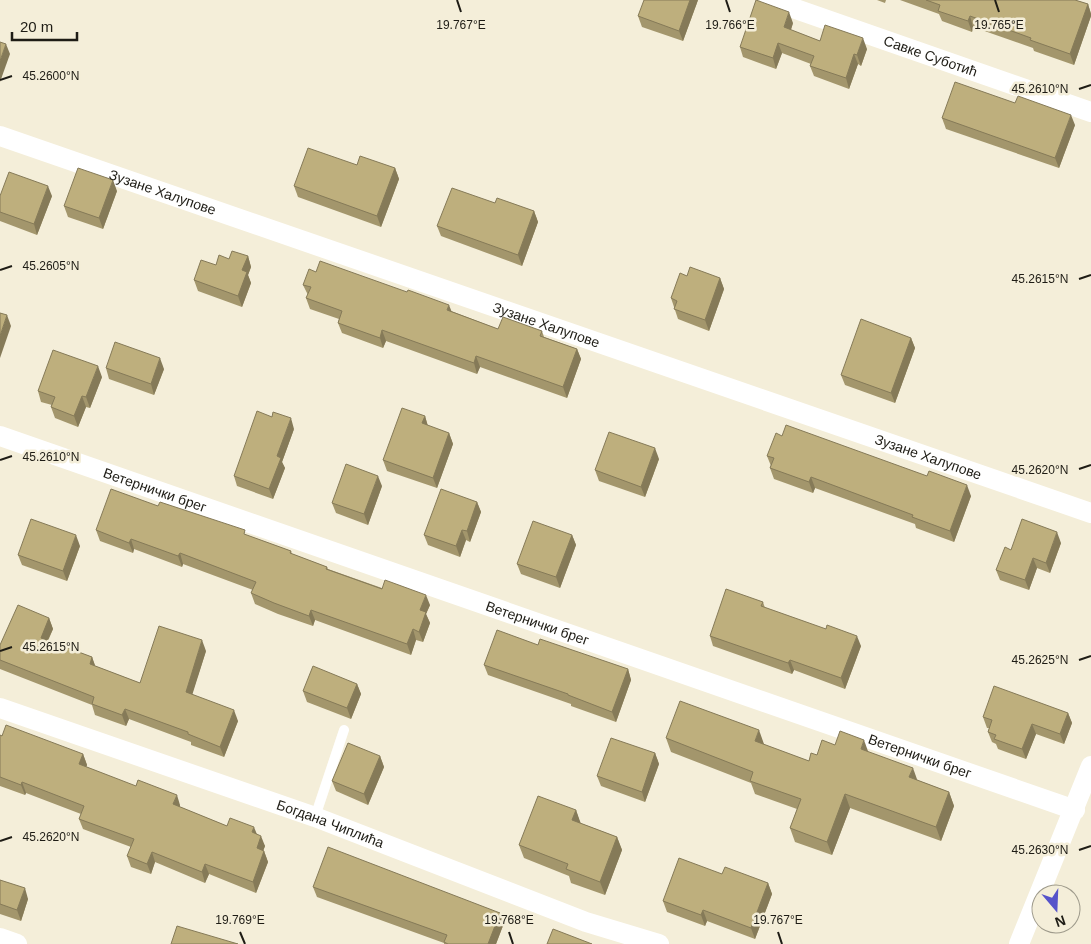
<svg xmlns="http://www.w3.org/2000/svg" width="1091" height="944" font-family="Helvetica,sans-serif">
  <style>
    .lines { fill: none; stroke-linecap: round; stroke-linejoin: round }
    .service { stroke: #fff; stroke-width: 10 }
    .minor { stroke: #fff; stroke-width: 20 }
    .wall { fill: #a3966c }
    .shaded-wall { fill: #857a58 }
    .building { fill: #beaf7d; stroke: #857a58 }
    .ticks { fill: none; stroke: #1e1c15; stroke-width: 2 }
    .labels { text-anchor: middle; dominant-baseline: central; stroke-width: 5; stroke-linejoin: round; paint-order: stroke }
    .street-label { font-size: 14px; fill: #1e1c15; stroke: #f4eed9 }
    .ticks-label { font-size: 12px; text-anchor: middle; fill: #1e1c15; stroke: #f4eed9; stroke-width: 5; stroke-linejoin: round; paint-order: stroke }
  </style>
  <rect width="100%" height="100%" fill="#f4eed9"/>
  <g class="lines">
    <!-- service -->
    <polyline class="service" points="315,817 344,730"/>
    <!-- minor -->
    <g class="minor">
      <path id="s1" d="M770,0L1091,112"/>
      <path id="s2" d="M0,136L1091,513"/>
      <path id="s3" d="M0,436L1075,810"/>
      <path id="s4" d="M0,708L315,817L586,922L659,944"/>
      <polyline points="0,938 17,944"/>
      <polyline points="1019,944 1091,766"/>
    </g>
  </g>
  <!-- wall -->
  <g class="wall">
    <polygon points="698,0 683,41 642,27 638,16"/>
    <polygon points="877,0 886,0 885,3"/>
    <polygon points="900,0 1075,0 1088,4 1091,14 1091,16 1074,65 1034,51 1033,48 973,27 972,32 942,21 939,14"/>
    <polygon points="793,23 791,30 820,41 867,49 861,66 858,64 849,89 814,76 810,66 811,64 782,53 776,69 743,57 740,47"/>
    <polygon points="942,118 1075,125 1059,168 946,129"/>
    <polygon points="357,165 395,168 399,179 381,227 298,197 294,186"/>
    <polygon points="117,191 103,229 68,217 64,206"/>
    <polygon points="0,196 52,196 37,235 0,221"/>
    <polygon points="495,203 534,211 538,222 522,266 441,236 437,226"/>
    <polygon points="248,256 251,267 248,275 251,283 242,307 198,291 194,280 216,265 229,259"/>
    <polygon points="316,272 451,311 498,329 542,331 544,337 577,349 581,359 567,398 480,367 477,374 386,341 383,348 342,333 338,323 339,319 310,309 306,298 308,295 303,285"/>
    <polygon points="687,276 720,278 724,289 709,331 678,319 671,298"/>
    <polygon points="911,338 915,348 895,403 845,385 841,375"/>
    <polygon points="106,368 164,369 154,395 109,379"/>
    <polygon points="102,377 90,408 86,407 78,427 55,418 51,407 52,405 41,402 38,391"/>
    <polygon points="425,416 428,426 449,433 453,444 437,488 387,471 383,460"/>
    <polygon points="294,429 282,462 285,468 273,499 237,486 234,476"/>
    <polygon points="782,436 971,496 954,542 916,528 915,524 815,488 813,493 774,479 770,468 771,466 767,456"/>
    <polygon points="659,459 645,497 599,481 595,470"/>
    <polygon points="382,486 368,525 336,513 332,503"/>
    <polygon points="477,502 481,512 470,542 466,540 460,557 428,545 424,535"/>
    <polygon points="158,506 247,536 291,551 292,554 327,567 328,569 430,605 426,614 430,623 423,642 416,640 411,655 315,620 313,626 278,614 255,604 251,593 253,590 183,564 182,567 134,549 133,553 100,541 96,530"/>
    <polygon points="572,535 576,545 560,588 521,574 517,564"/>
    <polygon points="1061,543 1050,573 1037,568 1029,590 1000,580 996,570 1011,550"/>
    <polygon points="80,546 67,581 22,565 18,555"/>
    <polygon points="763,602 765,608 861,646 845,689 794,670 792,674 713,646 710,636"/>
    <polygon points="49,618 53,629 48,641 92,657 95,666 140,683 206,651 192,694 238,721 224,757 191,745 191,742 129,719 126,726 95,715 92,705 0,669 0,645"/>
    <polygon points="538,645 628,669 631,680 616,722 571,706 571,704 488,675 484,665"/>
    <polygon points="357,684 361,694 351,719 307,702 303,691"/>
    <polygon points="1068,713 1072,723 1064,744 1036,734 1026,759 998,749 996,744 992,742 988,732 989,728 987,728 983,717"/>
    <polygon points="0,735 83,754 87,765 86,767 180,805 180,807 227,826 257,834 265,846 263,851 264,851 268,862 256,893 209,874 205,883 155,862 151,874 131,867 127,856 131,847 83,829 79,819 81,814 26,793 25,795 0,786"/>
    <polygon points="666,738 764,744 763,745 809,761 817,755 835,745 868,752 917,780 949,792 954,806 941,841 850,808 832,855 795,842 790,828 797,809 755,794 751,783 671,752"/>
    <polygon points="655,753 659,764 645,802 601,786 597,776"/>
    <polygon points="380,756 384,767 368,805 336,791 332,781"/>
    <polygon points="576,810 580,823 617,837 622,850 605,895 571,883 569,876 524,858 519,845"/>
    <polygon points="722,874 768,883 772,894 755,939 707,921 705,926 667,912 663,901"/>
    <polygon points="0,880 28,899 21,921 0,914"/>
    <polygon points="313,887 500,913 504,923 496,944 444,944 444,943 317,897"/>
  </g>
  <!-- shaded-wall -->
  <g class="shaded-wall">
    <polygon points="690,0 698,0 683,41 679,31"/>
    <polygon points="1088,4 1091,14 1091,16 1074,65 1070,54"/>
    <polygon points="789,12 793,23 788,38 784,27"/>
    <polygon points="970,16 973,27 972,32 968,21"/>
    <polygon points="863,38 867,49 861,66 857,55"/>
    <polygon points="778,43 782,53 776,69 773,58"/>
    <polygon points="6,44 10,54 0,82 0,61"/>
    <polygon points="854,54 858,64 849,89 846,78"/>
    <polygon points="1071,115 1075,125 1059,168 1055,158"/>
    <polygon points="395,168 399,179 381,227 377,216"/>
    <polygon points="113,180 117,191 103,229 99,218"/>
    <polygon points="48,186 52,196 37,235 34,224"/>
    <polygon points="534,211 538,222 522,266 518,255"/>
    <polygon points="248,256 251,267 248,275 251,283 242,307 238,296 242,270"/>
    <polygon points="720,278 724,289 709,331 705,320"/>
    <polygon points="449,305 453,315 447,310"/>
    <polygon points="7,315 11,326 0,358 0,336"/>
    <polygon points="382,330 386,341 383,348 380,338"/>
    <polygon points="911,338 915,348 895,403 891,393"/>
    <polygon points="577,349 581,359 567,398 563,387"/>
    <polygon points="476,356 480,367 477,374 474,363"/>
    <polygon points="160,358 164,369 154,395 151,384"/>
    <polygon points="98,366 102,377 90,408 86,397"/>
    <polygon points="82,396 86,407 78,427 74,416"/>
    <polygon points="425,416 428,427 422,423"/>
    <polygon points="291,418 294,429 282,462 285,468 273,499 269,489 277,456"/>
    <polygon points="449,433 453,444 437,488 433,478"/>
    <polygon points="655,448 659,459 645,497 641,487"/>
    <polygon points="378,476 382,486 368,525 364,514"/>
    <polygon points="811,477 815,488 813,493 809,482"/>
    <polygon points="967,485 971,496 954,542 950,531"/>
    <polygon points="477,502 481,512 470,542 467,531"/>
    <polygon points="462,530 466,540 460,557 456,546"/>
    <polygon points="1057,532 1061,543 1050,573 1046,563"/>
    <polygon points="76,535 80,546 67,581 63,571"/>
    <polygon points="572,535 576,545 560,588 556,577"/>
    <polygon points="131,539 134,549 133,553 129,543"/>
    <polygon points="180,553 183,564 182,567 178,556"/>
    <polygon points="1033,558 1037,568 1029,590 1025,580"/>
    <polygon points="426,595 430,605 426,614 430,623 423,642 419,632 420,610"/>
    <polygon points="311,610 315,620 313,626 309,616"/>
    <polygon points="49,618 53,629 44,648 41,638"/>
    <polygon points="413,629 416,640 411,655 407,644"/>
    <polygon points="857,636 861,646 845,689 841,678"/>
    <polygon points="202,640 206,651 190,702 186,692"/>
    <polygon points="92,657 96,668 90,664"/>
    <polygon points="790,660 794,670 792,674 788,663"/>
    <polygon points="628,669 631,680 616,722 612,712"/>
    <polygon points="357,684 361,694 351,719 347,708"/>
    <polygon points="125,709 129,719 126,726 122,715"/>
    <polygon points="234,710 238,721 224,757 220,747"/>
    <polygon points="1068,713 1072,723 1064,744 1060,734"/>
    <polygon points="1032,724 1036,734 1026,759 1022,749"/>
    <polygon points="759,730 764,744 760,755 755,741"/>
    <polygon points="864,740 869,754 861,749"/>
    <polygon points="655,753 659,764 645,802 642,792"/>
    <polygon points="83,754 87,765 83,775 79,764"/>
    <polygon points="380,756 384,767 368,805 364,794"/>
    <polygon points="913,768 918,782 909,777"/>
    <polygon points="22,782 26,793 25,795 21,785"/>
    <polygon points="949,792 954,806 941,841 936,827"/>
    <polygon points="845,794 850,808 832,855 827,842"/>
    <polygon points="177,795 180,805 177,815 173,804"/>
    <polygon points="576,810 581,824 572,820"/>
    <polygon points="254,827 258,837 252,832"/>
    <polygon points="261,836 265,846 260,859 257,848"/>
    <polygon points="617,837 622,850 605,895 600,882"/>
    <polygon points="264,851 268,862 256,893 253,882"/>
    <polygon points="152,852 155,862 151,874 147,864"/>
    <polygon points="205,864 209,874 205,883 202,872"/>
    <polygon points="768,883 772,894 755,939 751,928"/>
    <polygon points="25,888 28,899 21,921 17,910"/>
    <polygon points="703,910 707,921 705,926 701,915"/>
    <polygon points="500,913 504,923 496,944 488,944"/>
  </g>
  <!-- building -->
  <g class="building">
    <polygon points="644,0 690,0 679,31 638,16"/>
    <polygon points="756,0 789,12 784,27 820,41 825,25 863,38 857,55 854,54 846,78 810,66 814,56 778,43 773,58 740,47"/>
    <polygon points="926,0 1075,0 1088,4 1070,54 1030,40 1031,38 970,16 968,21 938,11 940,5"/>
    <polygon points="0,42 6,44 0,61"/>
    <polygon points="955,82 1015,103 1018,96 1071,115 1055,158 942,118"/>
    <polygon points="308,148 357,165 360,156 395,168 377,216 294,186"/>
    <polygon points="78,168 113,180 99,218 64,206"/>
    <polygon points="9,172 48,186 34,224 0,212 0,196"/>
    <polygon points="452,188 495,203 497,198 534,211 518,255 437,226"/>
    <polygon points="232,251 248,256 242,270 247,272 238,296 194,280 201,260 216,265 219,255 229,259"/>
    <polygon points="320,261 407,292 408,290 449,305 447,310 498,329 503,317 542,331 540,336 577,349 563,387 476,356 474,363 382,330 380,338 338,323 342,311 306,298 311,287 303,285 309,269 316,272"/>
    <polygon points="690,267 720,278 705,320 674,309 677,301 671,298 680,273 687,276"/>
    <polygon points="0,313 7,315 0,336"/>
    <polygon points="861,319 911,338 891,393 841,375"/>
    <polygon points="115,342 160,358 151,384 106,368"/>
    <polygon points="53,350 98,366 86,397 82,396 74,416 51,407 55,397 38,391"/>
    <polygon points="402,408 425,416 422,423 449,433 433,478 383,460"/>
    <polygon points="257,411 272,417 273,412 291,418 277,456 281,458 269,489 234,476"/>
    <polygon points="786,425 927,476 929,471 967,485 950,531 912,517 913,515 811,477 809,482 770,468 774,458 767,456 776,433 782,436"/>
    <polygon points="609,432 655,448 641,487 595,470"/>
    <polygon points="346,464 378,476 364,514 332,503"/>
    <polygon points="111,489 158,506 160,502 245,530 244,534 291,551 290,553 327,567 326,569 382,589 385,580 426,595 420,610 426,612 419,632 413,629 407,644 311,610 309,616 274,603 251,593 256,582 180,553 178,556 131,539 129,543 96,530"/>
    <polygon points="441,489 477,502 467,531 462,530 456,546 424,535"/>
    <polygon points="31,519 76,535 63,571 18,555"/>
    <polygon points="1022,519 1057,532 1046,563 1033,558 1025,580 996,570 1005,547 1011,550"/>
    <polygon points="533,521 572,535 556,577 517,564"/>
    <polygon points="726,589 763,602 761,606 826,629 827,625 857,636 841,678 790,660 788,663 710,636"/>
    <polygon points="18,605 49,618 41,638 92,657 90,664 140,683 159,626 202,640 186,692 234,710 220,747 188,734 188,732 125,709 122,715 92,704 94,697 0,660 0,645"/>
    <polygon points="497,630 538,645 540,639 628,669 612,712 568,695 568,694 484,665"/>
    <polygon points="313,666 357,684 347,708 303,691"/>
    <polygon points="994,686 1068,713 1060,734 1032,724 1022,749 994,739 996,735 988,732 992,720 983,717"/>
    <polygon points="680,701 759,730 755,741 809,761 811,753 817,755 822,740 835,745 840,731 864,740 861,749 913,768 909,777 949,792 936,827 845,794 827,842 790,828 801,799 750,781 753,772 666,738"/>
    <polygon points="6,725 83,754 79,764 136,786 138,780 177,795 173,804 227,826 230,818 254,827 252,832 261,836 257,848 264,851 253,882 205,864 202,872 152,852 147,864 127,856 134,839 79,819 84,806 22,782 21,785 0,777 0,735 2,736"/>
    <polygon points="611,738 655,753 642,792 597,776"/>
    <polygon points="348,743 380,756 364,794 332,781"/>
    <polygon points="538,796 576,810 572,820 617,837 600,882 566,869 568,864 519,845"/>
    <polygon points="328,847 500,913 488,944 448,944 444,942 447,935 313,887"/>
    <polygon points="679,858 722,874 725,867 768,883 751,928 703,910 701,915 663,901"/>
    <polygon points="0,880 25,888 17,910 0,904"/>
    <polygon points="177,926 238,944 171,944"/>
    <polygon points="553,929 592,944 547,944"/>
  </g>
  <!-- ticks -->
  <path class="ticks" d="M457,0L461,12M726,0L730,12M995,0L999,12M0,80L12,76M1079,89L1091,85M0,270L12,266M1079,279L1091,275M0,460L12,456M1079,469L1091,465M0,651L12,647M1079,660L1091,656M0,841L12,837M1079,850L1091,846M240,932L245,944M509,932L513,944M778,932L782,944"/>
  <g class="labels">
    <!-- street labels -->
    <g class="street-label">
      <text stroke="none"><textPath href="#s1" startOffset="170">Савке Суботић</textPath></text>
      <text stroke="none"><textPath href="#s2" startOffset="172">Зузане Халупове</textPath></text>
      <text stroke="none"><textPath href="#s2" startOffset="578">Зузане Халупове</textPath></text>
      <text stroke="none"><textPath href="#s2" startOffset="982">Зузане Халупове</textPath></text>
      <text stroke="none"><textPath href="#s3" startOffset="164">Ветернички брег</textPath></text>
      <text stroke="none"><textPath href="#s3" startOffset="569">Ветернички брег</textPath></text>
      <text stroke="none"><textPath href="#s3" startOffset="974">Ветернички брег</textPath></text>
      <text stroke="none"><textPath href="#s4" startOffset="350">Богдана Чиплића</textPath></text>
    </g>
  </g>
  <g class="ticks-label">
    <text x="461" y="29">19.767°E</text>
    <text x="730" y="29">19.766°E</text>
    <text x="999" y="29">19.765°E</text>
    <text x="51" y="80">45.2600°N</text>
    <text x="1040" y="93">45.2610°N</text>
    <text x="51" y="270">45.2605°N</text>
    <text x="1040" y="283">45.2615°N</text>
    <text x="51" y="461">45.2610°N</text>
    <text x="1040" y="474">45.2620°N</text>
    <text x="51" y="651">45.2615°N</text>
    <text x="1040" y="664">45.2625°N</text>
    <text x="51" y="841">45.2620°N</text>
    <text x="1040" y="854">45.2630°N</text>
    <text x="240" y="924">19.769°E</text>
    <text x="509" y="924">19.768°E</text>
    <text x="778" y="924">19.767°E</text>
  </g>
  <!-- north arrow -->
  <g transform="translate(1056 909) rotate(161)"><circle r="24" fill="#f4eed9" stroke="#9e9a8b"/>
  <path d="M0-4L9 19L0 12L-9 19Z" fill="#5653ca"/>
  <text y="-8" font-size="14" font-weight="bold" text-anchor="middle" fill="#1e1c15">N</text>
  </g>
  <!-- scale -->
  <path d="M12 32v8h65v-8" fill="none" stroke="#1e1c15" stroke-width="2.5"/>
  <text x="20" y="32" font-size="15" fill="#1e1c15" stroke="#f4eed9" stroke-width="4" paint-order="stroke">20 m</text>
</svg>
